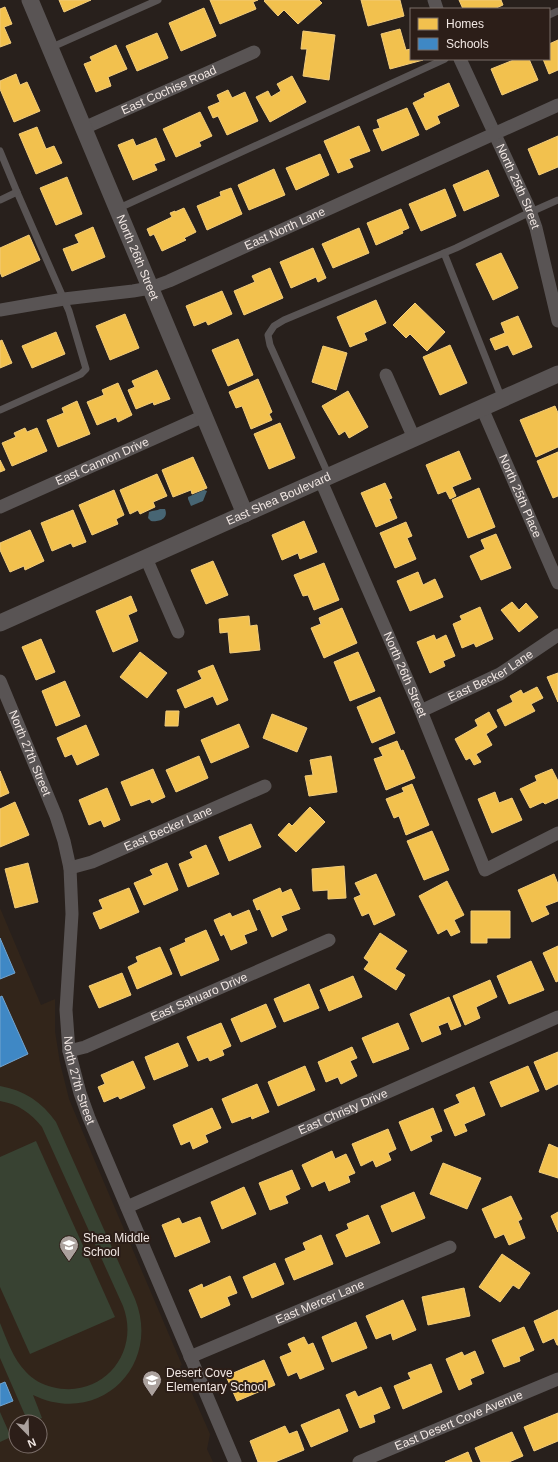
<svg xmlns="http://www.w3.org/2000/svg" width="558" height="1462" font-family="Helvetica,sans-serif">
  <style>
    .education { fill: #32251a; fill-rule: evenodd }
    .green { fill: #384232 }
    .water { fill: #476573 }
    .homes { fill: #f2c14e; stroke: #f2cc7b }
    .schools { fill: #3f88c5; stroke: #74a4ce }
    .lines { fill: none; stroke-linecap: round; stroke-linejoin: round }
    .service { stroke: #595454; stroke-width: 7 }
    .minor { stroke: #595454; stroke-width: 13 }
    .tertiary { stroke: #595454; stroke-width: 17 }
    .labels { text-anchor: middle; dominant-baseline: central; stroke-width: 4; stroke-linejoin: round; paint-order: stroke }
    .street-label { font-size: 12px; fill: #f1e7e3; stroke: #2c1e18 }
    .poi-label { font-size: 12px; fill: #f1e7e3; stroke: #2c1e18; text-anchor: start }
  </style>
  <rect width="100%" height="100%" fill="#28201c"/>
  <!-- education -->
  <path class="education" d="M0,908L41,1005L55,999V1031L60,1063L69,1099L94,1159L182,1365L180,1366L210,1434L207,1449L213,1462H0ZM16,1422H40V1446H16Z"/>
  <!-- green -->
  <g class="green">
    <path d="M0,1086C24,1090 42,1102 56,1122L135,1299C162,1366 99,1427 33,1395L42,1418L32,1422H28L0,1358V1323C7,1340 13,1359 26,1372C32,1379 43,1385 52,1387C102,1400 141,1353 123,1306L42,1127C31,1113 18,1104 0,1101Z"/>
    <polygon points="36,1141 115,1317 30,1354 0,1287 0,1157"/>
    <polygon points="0,1412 11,1437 0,1442"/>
  </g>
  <!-- water -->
  <g class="water">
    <polygon points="204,490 207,491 203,501 191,506 188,499 188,497"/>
    <path d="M160,509H165C169,519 159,522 151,521L148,518L149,512C153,510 157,511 160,509Z"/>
  </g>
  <!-- homes -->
  <g class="homes">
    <polygon points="59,0 91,0 64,12"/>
    <polygon points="210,0 258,0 253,2 256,9 220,24"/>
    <polygon points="265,0 319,0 322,3 298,24 284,10 278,16 264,1"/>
    <polygon points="361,0 400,0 404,16 368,26"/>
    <polygon points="459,0 501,0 503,5 494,9 487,9 487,8 484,9 463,9"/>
    <polygon points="5,7 12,24 4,27 11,43 0,47 0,9"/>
    <polygon points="204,8 216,36 181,51 169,23"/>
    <polygon points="400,29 406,50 411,49 411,59 423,60 390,69 381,34"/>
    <polygon points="303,31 335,35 329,80 303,76 307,49 301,49"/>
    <polygon points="157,33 168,58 137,71 126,46"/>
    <polygon points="558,40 558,70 549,74 543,59 549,59 549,44"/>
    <polygon points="116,45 127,69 108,77 111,86 96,92 84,64 92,61 90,57"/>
    <polygon points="516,59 529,59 538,80 502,95 491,69"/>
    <polygon points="16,74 20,85 27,82 40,111 14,122 0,89 0,81"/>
    <polygon points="292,76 306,102 270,122 256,97 268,91 271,97 281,91 277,84"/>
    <polygon points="449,83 459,106 437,116 440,123 426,130 413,103 425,97 424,94"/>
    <polygon points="228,90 232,98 245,92 258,121 227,135 218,116 213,118 208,107 220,102 217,95"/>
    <polygon points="407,108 419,135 382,151 373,130 380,128 377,120"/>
    <polygon points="200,112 212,136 199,142 201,146 176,157 163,129"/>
    <polygon points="359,126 370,151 349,159 353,167 338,173 324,141"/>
    <polygon points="37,127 46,149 54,146 62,163 36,174 19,134"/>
    <polygon points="558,136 558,167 539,175 528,149"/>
    <polygon points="156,138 165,160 154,164 157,170 133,180 118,145 133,139 136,146"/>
    <polygon points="320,154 329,175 296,190 286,168"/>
    <polygon points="274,169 285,195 249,210 238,185"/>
    <polygon points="488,170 499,196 464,211 453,185"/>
    <polygon points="67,177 82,214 56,225 40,188"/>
    <polygon points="231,188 242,214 207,230 197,206 221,196 220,192"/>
    <polygon points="445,189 456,216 421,231 409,204"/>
    <polygon points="184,208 196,232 184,238 186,240 162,251 154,234 150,236 147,229 172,217 170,213 175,211 175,212"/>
    <polygon points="401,209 409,228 402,231 403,233 376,245 367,223"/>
    <polygon points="93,227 105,257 72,271 63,249 79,243 75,235"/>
    <polygon points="359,228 369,253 333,268 322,244"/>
    <polygon points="29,235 40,260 2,277 0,272 0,248"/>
    <polygon points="313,248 326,278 318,282 316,277 291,288 280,262"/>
    <polygon points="501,253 518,288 493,300 476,264"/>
    <polygon points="270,268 283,298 244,315 234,291 255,282 252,276"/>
    <polygon points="222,291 232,314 208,325 206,321 194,326 186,306"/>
    <polygon points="376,300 386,323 364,333 367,340 350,347 337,317"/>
    <polygon points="415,303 445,332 427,351 410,334 406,338 393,325"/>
    <polygon points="125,314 139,348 110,360 96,326"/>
    <polygon points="518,316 532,347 513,355 508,345 495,350 490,339 505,333 501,323"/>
    <polygon points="56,332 65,354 32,368 22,346"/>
    <polygon points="238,339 253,375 228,386 212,350"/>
    <polygon points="2,340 12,363 0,368 0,341"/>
    <polygon points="450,345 467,383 440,395 423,357"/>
    <polygon points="323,346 347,353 336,390 312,382"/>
    <polygon points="157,370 170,399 154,405 153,402 136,409 128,390 135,387 132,381"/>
    <polygon points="258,379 272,412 269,414 272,420 251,429 242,406 236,408 229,392"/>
    <polygon points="118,383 132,415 118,422 116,417 97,425 87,402 104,395 102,390"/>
    <polygon points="348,391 368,427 349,438 345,431 339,435 322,406"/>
    <polygon points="77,401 90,434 58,447 47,420 64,413 62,408"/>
    <polygon points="555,406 558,413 558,447 536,457 520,420"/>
    <polygon points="280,423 295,458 269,469 254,434"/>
    <polygon points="25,428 27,432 37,428 47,451 12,466 2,443 16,437 14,433"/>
    <polygon points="459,451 471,479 452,487 456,496 450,499 446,491 438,494 426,465"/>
    <polygon points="558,452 558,496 553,498 537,461"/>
    <polygon points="193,457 207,488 192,494 191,490 173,497 162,470"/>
    <polygon points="0,460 5,470 0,472"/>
    <polygon points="157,474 167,496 153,502 155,507 140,514 138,510 130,514 120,490"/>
    <polygon points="385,483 392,498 389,499 397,518 376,527 361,493"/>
    <polygon points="479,488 495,527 468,538 452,500"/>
    <polygon points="114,490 124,515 116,519 118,524 92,535 79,505"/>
    <polygon points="73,510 86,542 73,547 71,543 52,551 41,523"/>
    <polygon points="304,521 317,552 300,559 298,553 282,560 272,535"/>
    <polygon points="406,522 412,536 407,538 416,559 395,568 380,533"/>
    <polygon points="30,530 44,561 25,570 24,566 10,572 0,550 0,543"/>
    <polygon points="496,534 511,568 481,580 470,556 485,549 481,540"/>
    <polygon points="213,561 228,595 206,604 191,570"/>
    <polygon points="324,563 339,600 314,610 308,595 303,596 294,575"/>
    <polygon points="418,572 423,585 435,579 443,597 410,611 397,581"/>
    <polygon points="131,596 137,611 128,615 138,641 113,652 96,611"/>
    <polygon points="512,602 519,610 526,603 538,617 519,632 501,610"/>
    <polygon points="480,607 493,639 476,647 474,643 462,648 453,624 462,620 460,616"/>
    <polygon points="342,608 357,643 324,658 311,628 321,624 319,618"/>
    <polygon points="249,616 250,626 257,625 260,650 230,653 228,632 220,633 219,619"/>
    <polygon points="434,635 436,640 446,635 455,656 443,661 445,666 430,673 417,642"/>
    <polygon points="41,639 55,672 36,680 22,647"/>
    <polygon points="140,652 167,673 147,698 120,677"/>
    <polygon points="358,652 375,691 350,701 334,662"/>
    <polygon points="213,665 228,700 217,705 213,696 185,708 177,690 202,679 198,671"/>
    <polygon points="558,673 558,702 547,677"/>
    <polygon points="65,681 80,716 56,726 42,691"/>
    <polygon points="537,687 543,698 531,704 535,711 505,726 497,710 513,702 510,696 521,690 523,694"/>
    <polygon points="380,697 395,733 372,743 357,707"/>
    <polygon points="166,711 179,711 178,726 165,726"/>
    <polygon points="489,712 497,727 486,734 492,745 476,754 481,762 474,765 470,758 466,760 455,739 478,726 475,720"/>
    <polygon points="272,714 307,728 297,752 263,738"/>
    <polygon points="239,724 249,747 211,763 201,740"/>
    <polygon points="86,725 99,755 77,765 72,754 65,757 57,738"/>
    <polygon points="397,741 401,751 403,750 415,778 386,790 374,759 383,756 379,748"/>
    <polygon points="199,756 208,778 176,792 166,770"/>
    <polygon points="331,756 337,792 309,796 305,776 313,775 310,760"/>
    <polygon points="153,769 165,797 152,803 150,799 131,806 121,782"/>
    <polygon points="552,769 558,781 558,798 545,804 543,802 530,808 520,789 537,781 535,776"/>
    <polygon points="0,771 9,793 0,797"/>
    <polygon points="412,784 429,825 406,835 399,816 394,818 386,799 404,792 402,788"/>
    <polygon points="107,788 120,820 104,827 101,820 89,825 79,800"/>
    <polygon points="495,792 499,803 512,798 522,820 492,833 478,799"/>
    <polygon points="15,802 29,835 0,847 0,809"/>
    <polygon points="310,807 325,822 296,852 278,835 289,823 292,826"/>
    <polygon points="251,824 261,847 229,861 219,837"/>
    <polygon points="432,831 449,870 424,880 407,841"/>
    <polygon points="206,845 219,874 188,887 179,864 193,858 190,852"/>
    <polygon points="28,863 38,902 15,908 5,869"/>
    <polygon points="167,863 178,890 144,905 134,883 153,875 150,870"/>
    <polygon points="344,866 346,898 328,899 328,890 313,891 312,869"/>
    <polygon points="376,874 395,915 374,925 369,913 362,916 354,898 361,895 355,883"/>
    <polygon points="554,874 558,884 558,901 545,906 549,914 532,922 518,890"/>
    <polygon points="447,881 464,915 454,920 460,932 451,936 447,929 438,934 419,896"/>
    <polygon points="129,888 139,912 100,929 93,913 103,909 99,900"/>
    <polygon points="280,888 282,893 291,889 300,909 281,916 287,930 272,937 260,909 257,910 253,900"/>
    <polygon points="249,910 257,930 244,935 247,943 231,950 224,934 221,936 214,920 230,913 232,917"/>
    <polygon points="471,911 510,911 510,938 487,938 487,943 471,943"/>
    <polygon points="206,930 219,960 181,976 170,949 186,942 185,939"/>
    <polygon points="380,933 407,951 395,969 405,975 396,990 364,969 369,962 364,958"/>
    <polygon points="558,946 558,981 556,982 543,953"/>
    <polygon points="160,947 172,974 137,989 128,967 138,962 136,957"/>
    <polygon points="531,961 544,990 509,1004 497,976"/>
    <polygon points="122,973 131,995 99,1008 89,986"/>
    <polygon points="353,976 362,997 329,1011 320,990"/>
    <polygon points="490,980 497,997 476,1007 480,1018 465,1025 453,996"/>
    <polygon points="309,984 319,1008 284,1022 274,999"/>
    <polygon points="449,997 461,1026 451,1030 448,1022 438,1026 441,1034 422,1042 410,1014"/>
    <polygon points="266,1004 276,1027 241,1042 231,1019"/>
    <polygon points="221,1023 231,1046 222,1050 224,1055 210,1061 208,1057 198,1061 187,1037"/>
    <polygon points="398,1023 409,1049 373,1063 362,1038"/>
    <polygon points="178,1043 188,1066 154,1080 145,1057"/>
    <polygon points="352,1047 357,1058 350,1061 357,1076 341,1084 338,1077 326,1082 318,1062"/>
    <polygon points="558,1052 558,1084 546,1090 534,1062"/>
    <polygon points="133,1061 145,1088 120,1099 118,1096 104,1102 98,1087 105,1084 101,1075"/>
    <polygon points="305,1066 315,1090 278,1106 268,1082"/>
    <polygon points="528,1066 539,1091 501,1107 490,1082"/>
    <polygon points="257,1084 269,1112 252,1119 251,1116 232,1123 222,1099"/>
    <polygon points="474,1087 485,1115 464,1124 467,1131 455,1136 444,1110 460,1103 456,1095"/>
    <polygon points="212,1108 221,1128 205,1135 208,1142 193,1149 190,1141 181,1145 173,1125"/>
    <polygon points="433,1108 442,1131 430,1136 432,1141 411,1151 399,1122"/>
    <polygon points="388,1129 396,1149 388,1153 391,1160 376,1167 373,1160 361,1166 352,1144"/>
    <polygon points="549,1144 558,1148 558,1178 539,1172"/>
    <polygon points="332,1151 335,1159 346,1154 355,1173 348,1176 350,1182 329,1191 325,1181 312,1187 302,1165"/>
    <polygon points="443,1163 481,1178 467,1209 430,1194"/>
    <polygon points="292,1170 300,1189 285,1196 288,1203 270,1210 259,1183"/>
    <polygon points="244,1187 256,1214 222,1229 211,1202"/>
    <polygon points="414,1192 425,1218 392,1232 381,1206"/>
    <polygon points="511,1196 522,1219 518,1221 525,1238 509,1245 504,1234 495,1238 482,1209"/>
    <polygon points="558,1212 558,1232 551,1216"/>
    <polygon points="368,1215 380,1243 346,1257 336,1235 349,1229 347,1224"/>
    <polygon points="200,1217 210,1242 175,1257 162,1225 179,1218 182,1224"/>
    <polygon points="321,1235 333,1264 294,1280 285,1259 306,1250 303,1243"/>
    <polygon points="502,1254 530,1273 519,1289 513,1285 500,1302 479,1287"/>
    <polygon points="275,1263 284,1284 252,1298 243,1277"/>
    <polygon points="230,1276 237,1293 227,1297 230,1305 201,1318 189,1290 202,1284 203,1288"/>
    <polygon points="464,1288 470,1316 428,1325 422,1297"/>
    <polygon points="403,1300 416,1330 393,1340 391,1333 376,1339 366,1316"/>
    <polygon points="558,1310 558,1345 557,1345 554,1338 543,1343 534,1321"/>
    <polygon points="356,1322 367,1348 332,1362 322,1337"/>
    <polygon points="524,1327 534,1350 519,1357 520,1361 504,1367 492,1340"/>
    <polygon points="304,1337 308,1345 313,1343 324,1369 300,1379 297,1372 288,1376 280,1357 292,1352 288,1344"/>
    <polygon points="475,1351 484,1373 470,1379 472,1384 459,1390 446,1359 462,1352 464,1356"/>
    <polygon points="264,1360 275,1385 237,1401 226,1376"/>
    <polygon points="431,1364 442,1392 403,1409 394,1386 411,1379 408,1373"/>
    <polygon points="381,1387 390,1408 373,1415 375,1422 360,1428 346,1395 355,1391 358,1397"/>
    <polygon points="339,1409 348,1431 311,1447 301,1425"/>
    <polygon points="558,1413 558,1441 534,1451 524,1427"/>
    <polygon points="285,1426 289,1434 297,1431 304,1450 275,1462 258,1462 250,1441"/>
    <polygon points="512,1432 523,1456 509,1462 481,1462 475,1448"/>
    <polygon points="468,1452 472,1462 445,1462"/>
  </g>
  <!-- schools -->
  <g class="schools">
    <polygon points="0,938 15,973 0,979"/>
    <polygon points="2,996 28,1054 0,1067 0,997"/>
    <polygon points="5,1382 13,1401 0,1406 0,1384"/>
  </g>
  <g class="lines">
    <!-- service -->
    <g class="service">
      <polyline points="549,15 558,11"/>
      <polyline points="50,48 158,0"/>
      <polyline points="0,151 17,192 69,311 86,369 81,374 0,410"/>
      <polyline points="0,200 17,192"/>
      <polyline points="117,209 445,59"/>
      <polyline points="444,253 502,399"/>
      <polyline points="329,476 270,345 268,335 274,326 284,320 456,248 522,216 558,200"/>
    </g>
    <!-- minor -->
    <g class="minor">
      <polyline points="434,0 437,9"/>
      <path id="s1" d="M460,59L529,208L536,228L558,321"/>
      <path id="s2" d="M84,128L254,52"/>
      <path id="s3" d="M0,310L64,299L133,291L150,288L169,281L558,105"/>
      <polyline points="386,375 414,438"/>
      <path id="s4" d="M482,408L558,583"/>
      <path id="s5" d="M321,481L421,711L485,870L558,833"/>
      <path id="s6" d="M0,507L204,416"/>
      <polyline points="146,558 178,632"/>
      <path id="s7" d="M0,681L56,816L64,841L70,868L72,914L66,1010L69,1051L80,1093L89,1118L235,1462"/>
      <path id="s8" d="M421,711L500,674L558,635"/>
      <path id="s9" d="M70,868L92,862L265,786"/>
      <path id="s10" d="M69,1051L85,1047L329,940"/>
      <path id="s11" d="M127,1207L558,1017"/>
      <path id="s12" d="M190,1357L450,1247"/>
      <path id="s13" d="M359,1462L558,1379"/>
    </g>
    <!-- tertiary -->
    <g class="tertiary">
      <path id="s14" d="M30,0L245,514"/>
      <path id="s15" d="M0,623L558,374"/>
    </g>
  </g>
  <!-- icons -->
  <defs>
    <symbol id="school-pin" viewBox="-11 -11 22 30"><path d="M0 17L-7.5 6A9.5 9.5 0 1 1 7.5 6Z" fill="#aba19d" stroke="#2c1e18"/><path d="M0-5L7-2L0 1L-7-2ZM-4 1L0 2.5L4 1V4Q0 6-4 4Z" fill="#fff"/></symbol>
  </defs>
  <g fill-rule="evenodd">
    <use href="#school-pin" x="58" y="1234" width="22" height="30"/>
    <use href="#school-pin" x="141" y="1369" width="22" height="30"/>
  </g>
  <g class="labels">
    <!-- street labels -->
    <g class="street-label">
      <text stroke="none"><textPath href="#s2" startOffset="93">East Cochise Road</textPath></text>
      <text stroke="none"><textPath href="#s1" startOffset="140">North 25th Street</textPath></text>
      <text stroke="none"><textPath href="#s3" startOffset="299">East North Lane</textPath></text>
      <text stroke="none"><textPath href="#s14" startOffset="279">North 26th Street</textPath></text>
      <text stroke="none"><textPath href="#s6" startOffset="112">East Cannon Drive</textPath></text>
      <text stroke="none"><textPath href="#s4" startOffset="96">North 25th Place</textPath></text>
      <text stroke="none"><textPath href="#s15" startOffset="305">East Shea Boulevard</textPath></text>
      <text stroke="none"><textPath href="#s5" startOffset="211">North 26th Street</textPath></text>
      <text stroke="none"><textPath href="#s8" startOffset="78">East Becker Lane</textPath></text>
      <text stroke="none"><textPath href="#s7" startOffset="78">North 27th Street</textPath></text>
      <text stroke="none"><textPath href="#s9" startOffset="106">East Becker Lane</textPath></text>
      <text stroke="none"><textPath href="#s10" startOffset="141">East Sahuaro Drive</textPath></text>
      <text stroke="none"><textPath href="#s7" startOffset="414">North 27th Street</textPath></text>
      <text stroke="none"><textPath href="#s11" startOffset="236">East Christy Drive</textPath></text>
      <text stroke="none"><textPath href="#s12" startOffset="141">East Mercer Lane</textPath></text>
      <text stroke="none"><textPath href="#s13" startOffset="108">East Desert Cove Avenue</textPath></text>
    </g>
    <!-- poi labels -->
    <g class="poi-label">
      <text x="83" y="1238">Shea Middle<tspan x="83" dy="14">School</tspan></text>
      <text x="166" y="1373">Desert Cove<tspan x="166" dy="14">Elementary School</tspan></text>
    </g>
  </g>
  <!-- legend -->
  <rect x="410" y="8" width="140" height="52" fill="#2c1e18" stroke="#7b6e69"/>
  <rect x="418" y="18" width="20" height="12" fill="#f2c14e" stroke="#7b6e69"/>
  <text x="446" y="28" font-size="12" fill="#f1e7e3">Homes</text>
  <rect x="418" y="38" width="20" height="12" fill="#3f88c5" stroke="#7b6e69"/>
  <text x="446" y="48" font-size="12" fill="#f1e7e3">Schools</text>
  <!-- north arrow -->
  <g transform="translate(28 1434) rotate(157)"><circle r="19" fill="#2c1e18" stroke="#7b6e69"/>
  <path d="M0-3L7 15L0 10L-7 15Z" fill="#aba19d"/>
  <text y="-6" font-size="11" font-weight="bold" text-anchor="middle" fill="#f1e7e3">N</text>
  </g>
</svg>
